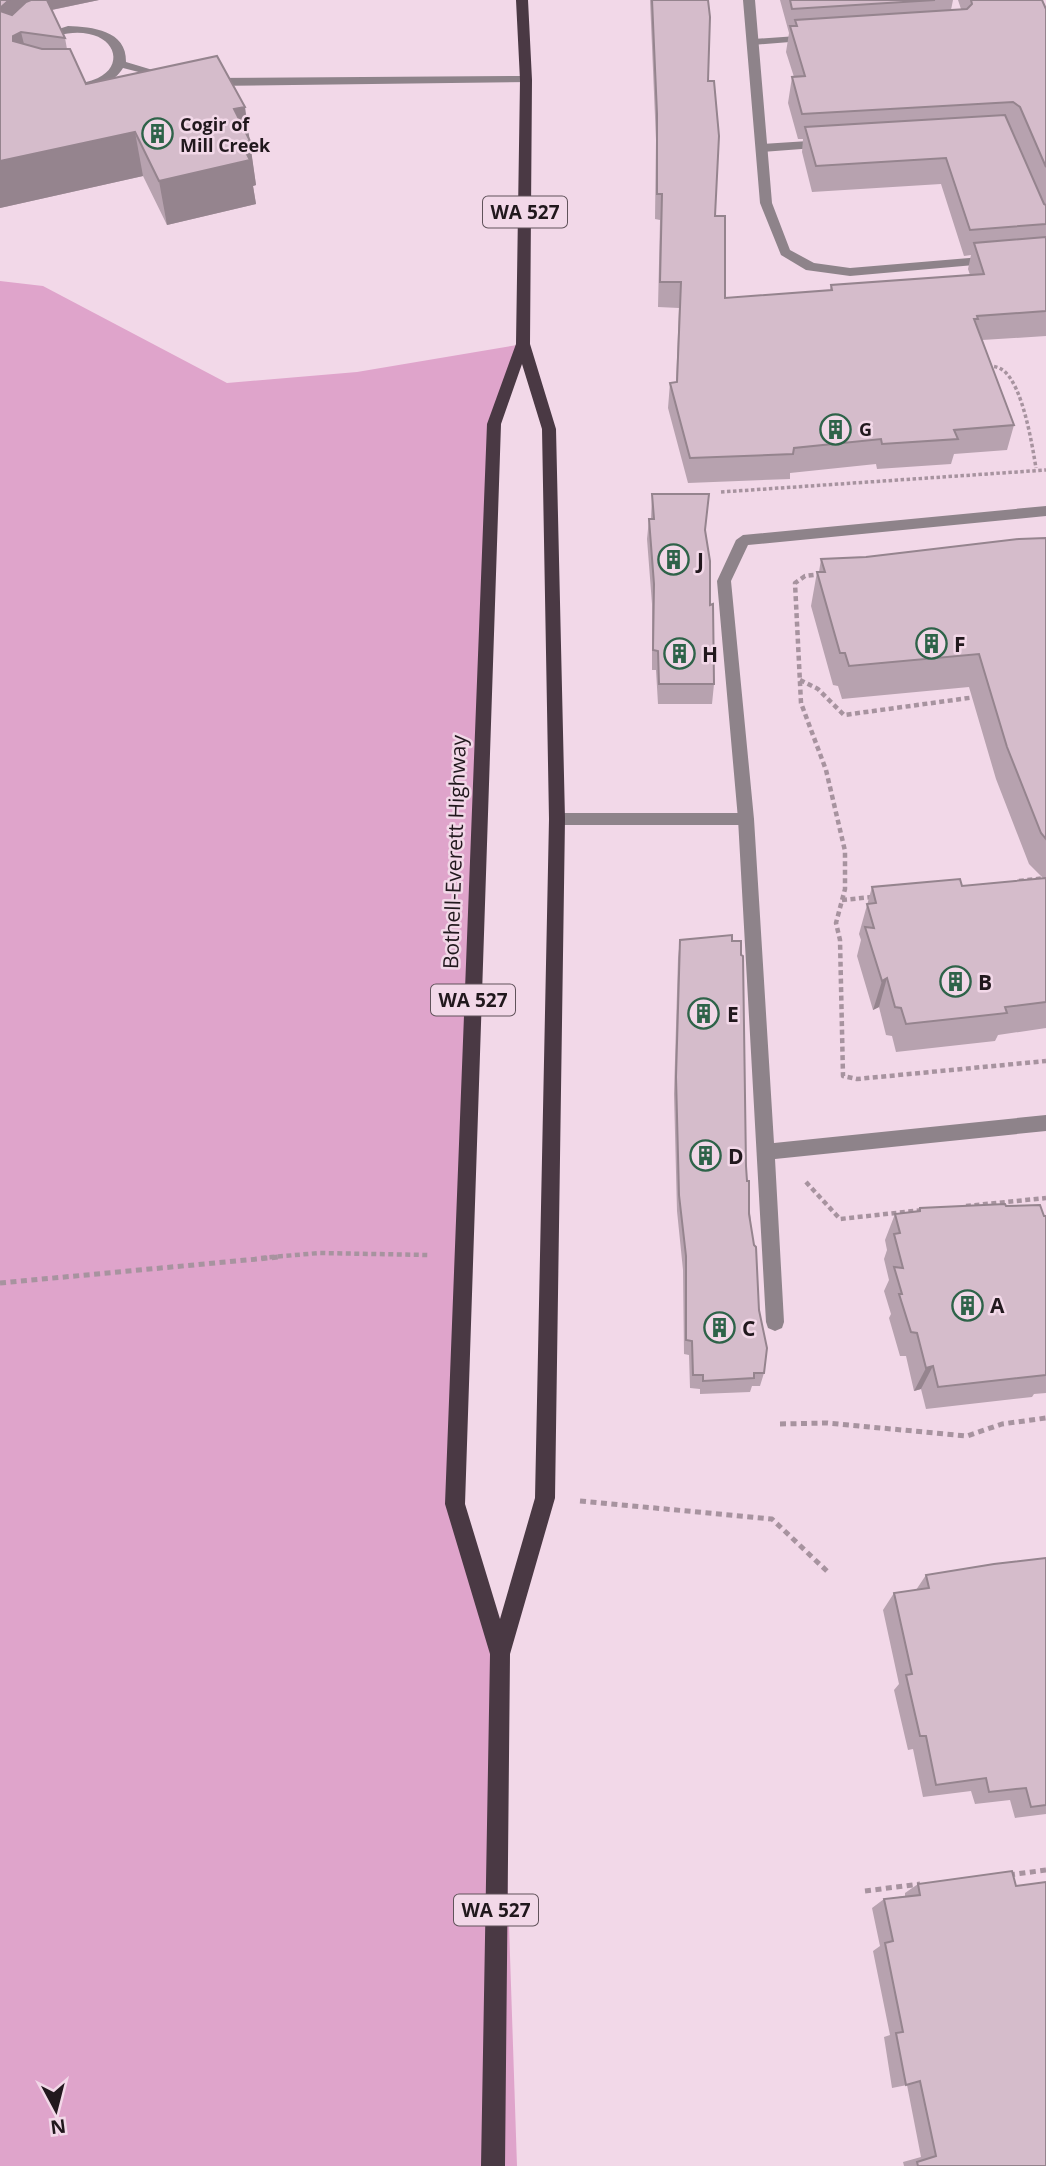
<svg xmlns="http://www.w3.org/2000/svg" width="1046" height="2166" font-family="'Open Sans',sans-serif">
  <style>
    .green { fill: #dfa4cb }
    .lines { fill: none; stroke-linecap: round; stroke-linejoin: round }
    .path-far2 { stroke: #a7939f; stroke-width: 3.5; stroke-dasharray: 3.5 2.5; stroke-linecap: butt }
    .path-far1 { stroke: #a7939f; stroke-width: 4.5; stroke-dasharray: 5 3.5; stroke-linecap: butt }
    .path { stroke: #a7939f; stroke-width: 5; stroke-dasharray: 6 4.5; stroke-linecap: butt }
    .service { fill: #8e838a; fill-rule: evenodd }
    .minor { fill: #8e838a; fill-rule: evenodd }
    .primary { fill: #4a3944; fill-rule: evenodd }
    .wall { fill: #b7a2af }
    .shaded-wall { fill: #95848e }
    .building { fill: #d5bccb; stroke: #95848e; stroke-width: 2 }
    .labels { text-anchor: middle; dominant-baseline: central; stroke-width: 5; stroke-linejoin: round; paint-order: stroke }
    .far-poi-label { font-size: 18px; font-weight: bold; fill: #21181d; stroke: #f2d8e8; text-anchor: start }
    .shield { fill: #f2d8e8; stroke: #60525a; stroke-width: 2 }
    .shield-label { font-size: 19px; font-weight: bold; fill: #21181d }
    .poi-label { font-size: 21px; font-weight: bold; fill: #21181d; stroke: #f2d8e8; text-anchor: start }
    .street-label { font-size: 21px; fill: #21181d; stroke: #f2d8e8 }
  </style>
  <rect width="100%" height="100%" fill="#f2d8e8"/>
  <!-- green -->
  <polygon class="green" points="0,281 43,286 227,383 357,372 523,344 494,424 455,1503 500,1654 517,2166 0,2166"/>
  <g class="lines">
    <!-- path-far2 -->
    <g class="path-far2">
      <path d="M988,366C994,366 999,367 1004,371C1023,387 1032,444 1036,468"/>
      <polyline points="721,492 1046,470"/>
    </g>
    <!-- path-far1 -->
    <g class="path-far1">
      <polyline points="822,574 805,576 795,583 801,703 826,770 845,851 845,889 836,923 840,940 843,1076 857,1079 1046,1061"/>
      <polyline points="800,680 818,689 844,715 976,697"/>
      <polyline points="1019,881 1046,878"/>
      <polyline points="842,900 872,897"/>
      <polyline points="806,1182 840,1219 923,1210"/>
      <polyline points="966,1206 1046,1198"/>
      <polyline points="261,1258 319,1253 428,1255"/>
    </g>
    <!-- path -->
    <g class="path">
      <polyline points="0,1283 279,1257"/>
      <polyline points="780,1424 827,1423 967,1436 1002,1424 1046,1418"/>
      <polyline points="580,1501 772,1519 830,1574"/>
      <polyline points="1009,1875 1046,1870"/>
      <polyline points="865,1891 920,1884"/>
    </g>
    <!-- service -->
    <g class="service">
      <path d="M68,26C92,27 127,30 126,62L176,77L170,80L123,68C114,84 88,92 71,90V86C79,83 90,82 98,78C123,66 116,39 89,34C72,30 56,36 40,40L34,37Z"/>
      <polygon points="811,35 815,36 815,40 753,45 747,42 753,39"/>
      <polygon points="526,76 530,78 530,82 207,86 201,82 207,78"/>
      <polygon points="824,140 830,144 828,147 762,152 756,148 762,144"/>
      <polygon points="1046,506 1046,516 748,545 731,581 754,819 774,1143 1046,1115 1046,1131 775,1159 784,1322 782,1328 775,1331 768,1328 766,1322 738,819 717,581 736,540 743,535"/>
    </g>
    <!-- minor -->
    <g class="minor">
      <polygon points="743,0 755,0 772,203 790,250 814,263 850,268 993,256 999,260 997,263 850,276 806,270 781,255 760,203"/>
      <polygon points="557,813 746,813 754,819 746,825 557,825 549,819"/>
    </g>
    <!-- primary -->
    <path class="primary" d="M516,0H528L532,80L530,344L556,429L565,819L555,1498L510,1654L505,2166H481L490,1654L445,1504L487,424L516,344L520,80ZM522,364L542,429L549,819L535,1498L500,1619L465,1504L501,424Z"/>
  </g>
  <!-- wall -->
  <g class="wall">
    <polygon points="0,0 99,0 52,10 65,38 67,49 86,84 249,138 256,185 253,186 256,204 167,225 143,176 0,208"/>
    <polygon points="650,0 708,0 708,81 715,216 725,298 830,290 831,285 970,275 968,269 971,255 964,256 941,184 812,192 802,152 803,139 798,139 788,103 792,77 794,77 786,52 789,33 780,0 953,0 951,10 961,9 958,0 1042,0 1046,9 1046,336 982,340 1014,425 1007,450 954,454 951,464 877,469 876,464 790,473 790,479 688,483 668,408 670,383 676,383 679,308 658,307 660,220 655,219 656,140"/>
    <polygon points="652,494 705,530 710,605 714,684 712,704 658,704 656,670 652,670 652,604 647,539 649,519 651,519"/>
    <polygon points="1046,538 1046,1028 998,1035 995,1041 896,1052 892,1036 886,1035 879,1007 873,1010 857,956 861,940 859,934 872,887 962,886 1043,878 1029,864 996,779 969,687 842,699 838,686 833,685 811,606 817,572 819,572 821,559 866,557"/>
    <polygon points="680,940 746,1166 764,1373 760,1386 752,1386 750,1392 700,1394 700,1389 690,1388 689,1355 684,1354 683,1270 677,1211 674,1094 678,958"/>
    <polygon points="1006,1206 1046,1216 1046,1393 1034,1394 1032,1397 926,1409 921,1389 914,1391 906,1356 900,1356 889,1318 891,1314 884,1291 889,1280 884,1259 887,1250 885,1240 895,1214 919,1211 920,1208"/>
    <polygon points="1046,1558 1046,1814 1015,1818 1010,1800 975,1804 971,1791 923,1797 913,1749 908,1750 894,1690 899,1684 883,1610 894,1593 916,1590 926,1575"/>
    <polygon points="918,1884 1046,2166 904,2166 903,2162 921,2157 907,2085 892,2088 884,2037 890,2035 873,1951 880,1946 872,1908 884,1899 905,1896 905,1893"/>
  </g>
  <!-- shaded-wall -->
  <g class="shaded-wall">
    <polygon points="9,0 99,0 46,11 21,32 32,76 0,20 0,8"/>
    <polygon points="245,107 256,185 253,186 256,204 167,225 159,181 234,109"/>
    <polygon points="135,132 143,176 0,208 0,161"/>
    <polygon points="887,978 879,1007 873,1010 882,981"/>
    <polygon points="933,1366 921,1389 914,1391 926,1368"/>
  </g>
  <!-- building -->
  <g class="building">
    <polygon points="0,0 9,0 0,8"/>
    <polygon points="31,0 47,0 65,38 21,32 13,36 13,41 42,49 70,49 86,84 217,56 245,107 234,109 250,141 241,143 250,160 159,181 135,132 0,161 0,11 12,15 26,2"/>
    <polygon points="652,0 708,0 710,17 708,81 714,81 719,136 715,216 725,216 725,298 832,290 831,285 984,274 974,243 1046,237 1046,311 977,316 978,319 974,319 1014,425 954,430 958,439 882,444 881,439 794,448 793,454 690,458 670,383 677,382 681,282 660,282 662,194 657,194 657,114"/>
    <polygon points="790,0 935,0 792,9"/>
    <polygon points="971,0 1042,0 1046,9 1046,167 1020,107 1013,102 802,114 792,77 805,76 790,26 797,26 795,20 967,9 972,4"/>
    <polygon points="1005,115 1044,204 1046,205 1046,224 970,230 946,158 816,166 805,127"/>
    <polygon points="652,494 709,494 705,530 710,561 710,605 713,604 714,684 659,684 658,651 653,650 654,584 649,519 654,519"/>
    <polygon points="1046,538 1046,839 1041,833 1007,747 979,654 849,666 845,653 840,653 817,572 825,572 821,559 866,557 1019,539"/>
    <polygon points="1046,878 1046,1002 1005,1007 1007,1013 906,1024 901,1008 895,1007 887,978 882,981 865,927 874,928 867,904 876,903 872,887 960,879 962,886"/>
    <polygon points="732,935 732,941 741,941 741,955 743,956 746,1166 747,1181 749,1181 749,1214 754,1245 756,1247 759,1310 767,1348 764,1373 754,1373 754,1378 703,1381 703,1375 693,1375 692,1341 686,1340 686,1256 679,1195 676,1077 680,940"/>
    <polygon points="1005,1204 1006,1206 1040,1205 1044,1216 1046,1216 1046,1375 938,1387 933,1366 926,1368 917,1333 911,1332 899,1294 902,1294 894,1267 903,1268 894,1234 900,1233 895,1214 920,1211 920,1208"/>
    <polygon points="1046,1558 1046,1805 1031,1807 1026,1788 989,1792 986,1778 936,1785 926,1736 920,1736 906,1675 912,1674 894,1593 929,1588 926,1575 994,1564"/>
    <polygon points="1012,1871 1016,1886 1046,1882 1046,2166 918,2166 917,2162 936,2156 920,2081 906,2085 896,2033 903,2032 885,1943 893,1941 884,1899 920,1895 918,1884"/>
  </g>
  <!-- icons -->
  <defs>
    <symbol id="building-ring" viewBox="-11 -11 22 22"><circle r="9.5" fill="#f2d8e8" stroke="#2e6349" stroke-width="1.5"/><path d="M-4-6H4V6H1V3H-1V6H-4ZM-2.5-4.3h1.7v1.8h-1.7ZM.8-4.3h1.7v1.8H.8ZM-2.5-1h1.7V.8h-1.7ZM.8-1h1.7V.8H.8Z" fill="#2e6349"/></symbol>
  </defs>
  <g fill-rule="evenodd">
    <use href="#building-ring" x="140" y="116" width="35" height="35"/>
    <use href="#building-ring" x="818" y="412" width="35" height="35"/>
    <use href="#building-ring" x="656" y="542" width="35" height="35"/>
    <use href="#building-ring" x="914" y="626" width="35" height="35"/>
    <use href="#building-ring" x="662" y="636" width="35" height="35"/>
    <use href="#building-ring" x="938" y="964" width="35" height="35"/>
    <use href="#building-ring" x="686" y="996" width="35" height="35"/>
    <use href="#building-ring" x="688" y="1138" width="35" height="35"/>
    <use href="#building-ring" x="950" y="1288" width="35" height="35"/>
    <use href="#building-ring" x="702" y="1310" width="35" height="35"/>
  </g>
  <g class="labels">
    <!-- far-poi labels -->
    <g class="far-poi-label">
      <text x="180" y="124">Cogir of<tspan x="180" dy="21">Mill Creek</tspan></text>
      <text x="859" y="429">G</text>
    </g>
    <!-- shield labels -->
    <g class="shield">
      <rect x="483" y="196.5" width="84" height="31" rx="5"/>
      <rect x="431" y="984.5" width="84" height="31" rx="5"/>
      <rect x="454" y="1894.5" width="84" height="31" rx="5"/>
    </g>
    <g class="shield-label">
      <text x="525" y="212">WA 527</text>
      <text x="473" y="1000">WA 527</text>
      <text x="496" y="1910">WA 527</text>
    </g>
    <!-- poi labels -->
    <g class="poi-label">
      <text x="697" y="560">J</text>
      <text x="954" y="644">F</text>
      <text x="702" y="654">H</text>
      <text x="978" y="982">B</text>
      <text x="727" y="1014">E</text>
      <text x="728" y="1156">D</text>
      <text x="990" y="1305">A</text>
      <text x="742" y="1328">C</text>
    </g>
    <!-- street labels -->
    <g class="street-label">
      <text transform="translate(454 852) rotate(-88)">Bothell-Everett Highway</text>
    </g>
  </g>
  <!-- north arrow -->
  <g transform="translate(56 2110) rotate(173)" stroke="#f2d8e8" stroke-width="5" paint-order="stroke">
  <path d="M0-5L12 26L0 18L-12 26Z" fill="#21181d"/>
  <text y="-10" font-size="19" font-weight="bold" text-anchor="middle" fill="#21181d">N</text>
  </g>
</svg>
